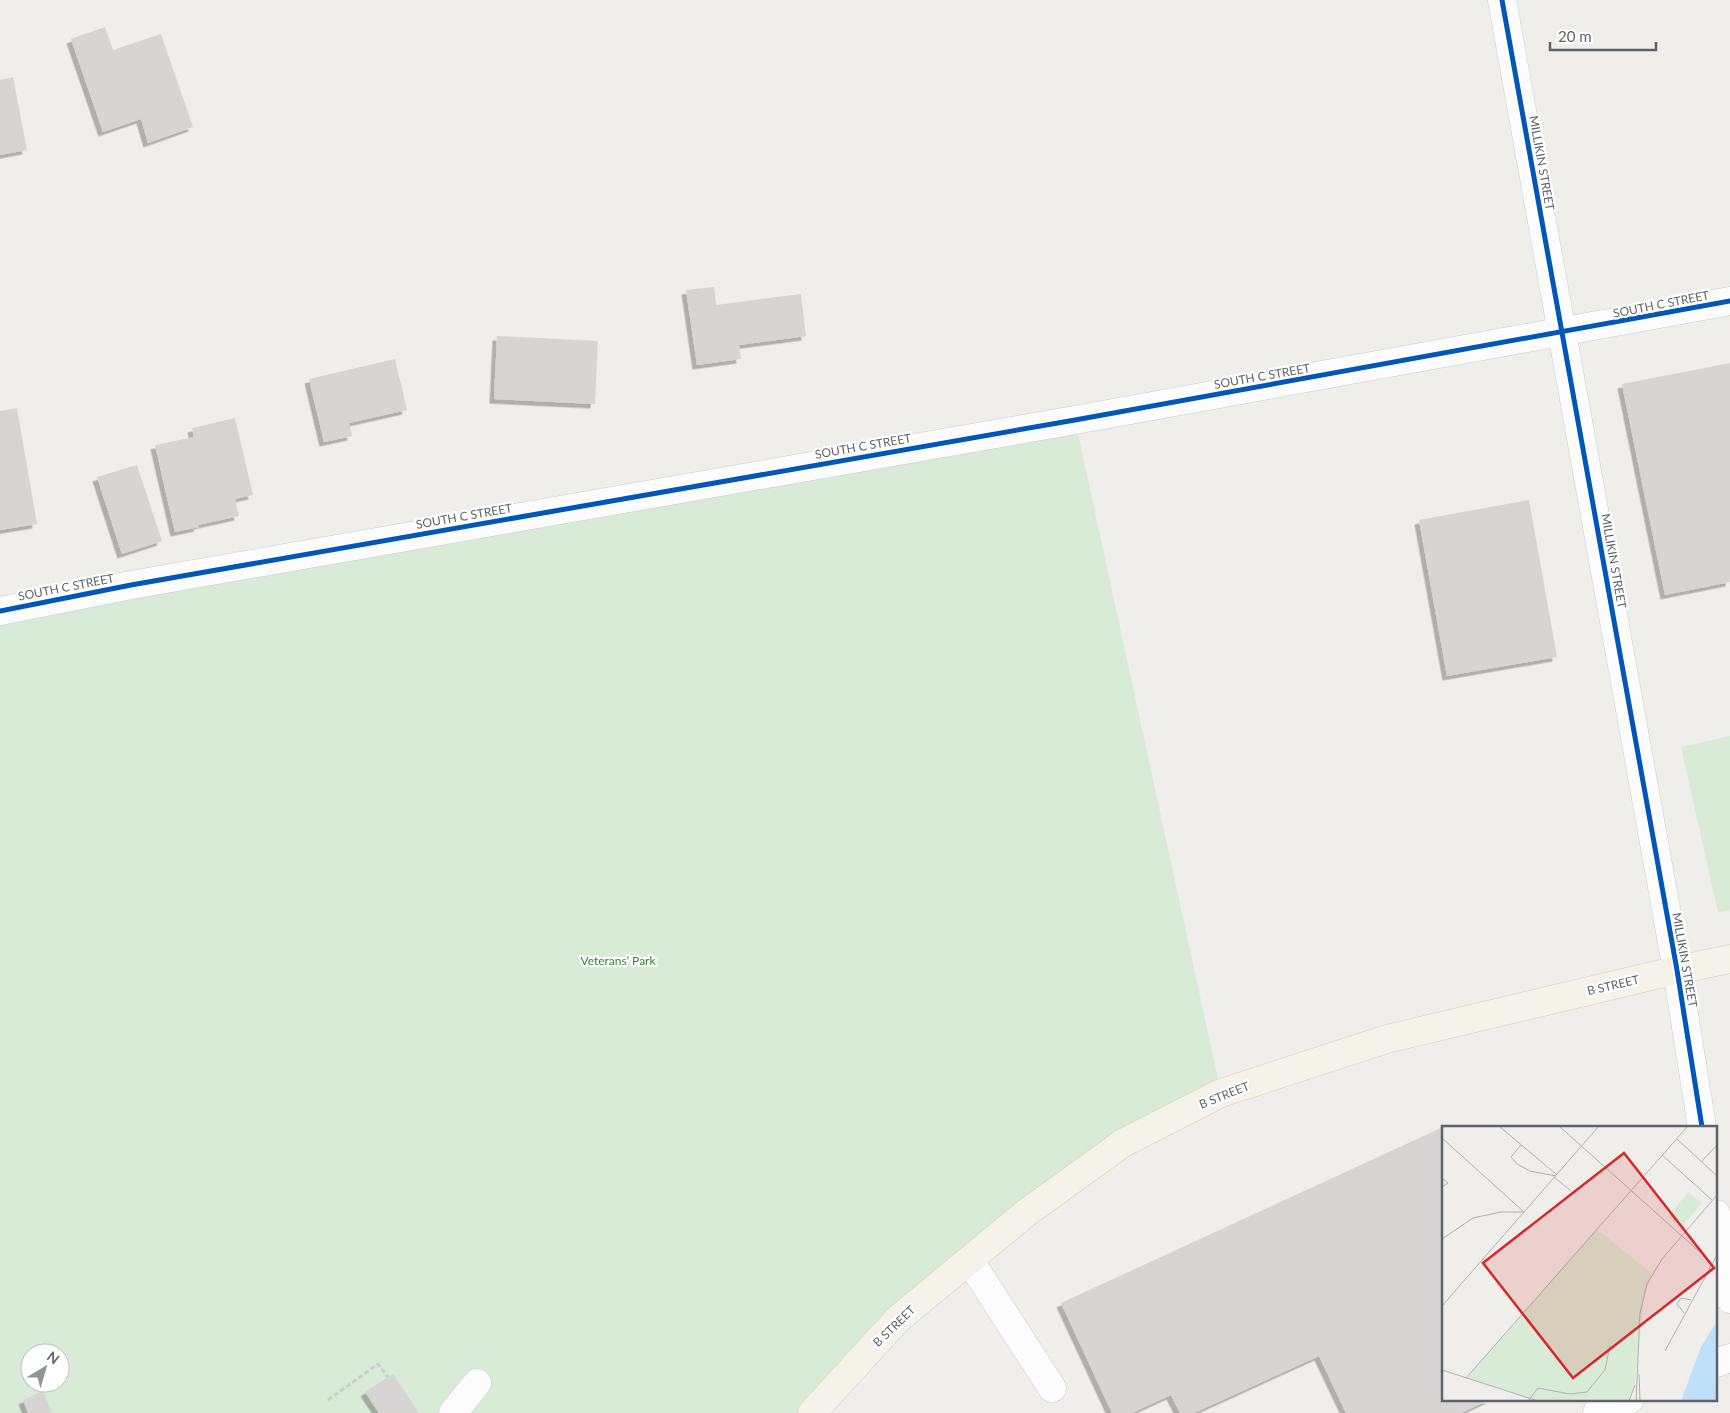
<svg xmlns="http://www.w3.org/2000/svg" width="1730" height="1413" font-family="Lato,sans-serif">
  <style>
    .green { fill: #d8ebd6; fill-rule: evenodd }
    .building { fill: #d6d5d3; filter: url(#shadow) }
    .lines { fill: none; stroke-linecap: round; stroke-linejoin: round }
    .minor-casing { stroke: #cbcccc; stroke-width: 29 }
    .major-casing { stroke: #d7ceb8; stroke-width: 29 }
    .path { stroke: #cacfcc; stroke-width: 3; stroke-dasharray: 5 2.5; stroke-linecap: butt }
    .minor { stroke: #fdfcfc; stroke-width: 28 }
    .major { stroke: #f4f2e9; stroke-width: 28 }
    .cycleway-casing { stroke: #fff; stroke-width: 8 }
    .cycleway { stroke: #0057b8; stroke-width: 5 }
    .labels { text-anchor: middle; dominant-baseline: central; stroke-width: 4.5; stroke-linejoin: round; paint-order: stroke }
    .street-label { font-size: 12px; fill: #5f6368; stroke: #fff }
    .park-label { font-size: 12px; fill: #348238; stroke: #fff }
    .inset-road { fill: none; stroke: #b1b2b2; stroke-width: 1 }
    .view { fill: #d62828; fill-opacity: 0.15; stroke: #d62828; stroke-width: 2.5 }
    .inset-edge { fill: none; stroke: #5f6368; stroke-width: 2.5 }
  </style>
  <defs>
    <filter id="shadow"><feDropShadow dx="-4.5" dy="4.5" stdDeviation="0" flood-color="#0004"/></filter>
  </defs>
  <rect width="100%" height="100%" fill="#efeeea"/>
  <!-- green -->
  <g class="green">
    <path d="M1075,420L1221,1093L1026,1213L812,1413H0V611ZM30,1353H60V1383H30Z"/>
    <polygon points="1730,736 1730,910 1718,912 1681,747"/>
  </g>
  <!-- building -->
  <g class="building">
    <polygon points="105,27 113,50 161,34 193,127 148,143 141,119 103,132 71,39"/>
    <polygon points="13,77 27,150 0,155 0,80"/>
    <polygon points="714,287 716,305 801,294 806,336 739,345 741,359 697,365 686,290"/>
    <polygon points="497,336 598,341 595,404 494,399"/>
    <polygon points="395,359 407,410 349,423 352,436 324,442 309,379"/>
    <polygon points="1730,363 1730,582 1665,595 1622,384"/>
    <polygon points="17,408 37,524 0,530 0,411"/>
    <polygon points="235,418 253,495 235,499 239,516 198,525 199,527 175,532 155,445 194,437 192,428"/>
    <polygon points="137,465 162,541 122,554 97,477"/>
    <polygon points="1529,500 1557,657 1447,676 1419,520"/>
    <polygon points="1441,1128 1444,1135 1444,1399 1491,1399 1461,1413 1346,1413 1319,1356 1194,1413 1180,1413 1171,1395 1132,1413 1112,1413 1061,1303"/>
    <polygon points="393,1374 419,1413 379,1413 365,1392"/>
    <polygon points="43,1391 52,1413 28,1413 23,1400"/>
  </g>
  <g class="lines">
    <defs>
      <g id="minor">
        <polyline points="1502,0 1677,970 1702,1127"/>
        <polyline points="0,611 131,585 1075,420 1730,301"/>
        <polyline points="1716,1214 1730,1299"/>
        <polyline points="970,1261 1052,1388"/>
        <polyline points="1716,1363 1730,1358"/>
        <polyline points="453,1413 477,1383"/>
        <polyline points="1597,1413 1630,1399"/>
      </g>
      <polyline id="major" points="812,1413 898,1319 1026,1213 1123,1143 1221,1093 1387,1039 1677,970 1730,959"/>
    </defs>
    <!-- minor casing -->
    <use href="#minor" class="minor-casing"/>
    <!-- major casing -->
    <use href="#major" class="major-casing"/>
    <!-- path -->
    <polyline class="path" points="328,1400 378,1364 388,1377"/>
    <!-- minor -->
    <use href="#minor" class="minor"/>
    <!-- major -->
    <use href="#major" class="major"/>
    <defs>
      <g id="cycleway">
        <polyline points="1502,0 1677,970 1702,1127"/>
        <polyline points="0,611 131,585 1075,420 1730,301"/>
      </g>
    </defs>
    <!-- cycleway casing -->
    <use href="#cycleway" class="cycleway-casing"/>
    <!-- cycleway -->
    <use href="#cycleway" class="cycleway"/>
  </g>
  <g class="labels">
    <!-- street labels -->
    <g class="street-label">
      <text transform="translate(1542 163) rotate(80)">MILLIKIN STREET</text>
      <text transform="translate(1661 304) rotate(-11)">SOUTH C STREET</text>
      <text transform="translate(1262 376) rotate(-10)">SOUTH C STREET</text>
      <text transform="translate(863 446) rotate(-10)">SOUTH C STREET</text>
      <text transform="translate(464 516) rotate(-10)">SOUTH C STREET</text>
      <text transform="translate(1614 561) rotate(80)">MILLIKIN STREET</text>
      <text transform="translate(66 587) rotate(-11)">SOUTH C STREET</text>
      <text transform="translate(1685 960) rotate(80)">MILLIKIN STREET</text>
      <text transform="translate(1613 985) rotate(-13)">B STREET</text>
      <text transform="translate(1224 1095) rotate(-22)">B STREET</text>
      <text transform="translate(894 1326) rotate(-44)">B STREET</text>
    </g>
    <!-- park labels -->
    <g class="park-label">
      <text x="618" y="960">Veterans’ Park</text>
    </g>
  </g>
  <!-- overview -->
  <g transform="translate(1442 1126)">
    <rect width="275" height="275" fill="#efeeea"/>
    <path d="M246,66L260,77L239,102L226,91ZM155,103L210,148L202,170L193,259L187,275H96L24,252Z" fill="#d8ebd6"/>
    <path d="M275,195V275H239L259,221Z" fill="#bfe0f9"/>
    <path class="inset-road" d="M57,0L115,49M117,0L269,136M0,12L82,86M235,13L275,50M79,19L69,31L75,38L88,45L114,50M220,29L270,74M260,35L275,19M112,51L129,65M0,52L6,57L0,61M0,113L31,92L59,86H82M0,180L157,0M242,187L235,178L239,172L249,174M223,225L275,129M0,244L96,275M197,248L198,275M24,252L246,0M86,275L96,262L128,268L145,266L163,244L168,219M187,275L193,259M194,275L198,187L205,158L220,133L275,69"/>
    <path class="view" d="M182,27L272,142L131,252L41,137Z"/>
    <rect width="275" height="275" class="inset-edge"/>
  </g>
  <!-- north arrow -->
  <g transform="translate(45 1368) rotate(38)"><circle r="24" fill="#ffffff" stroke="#bfc1c3"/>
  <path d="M0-4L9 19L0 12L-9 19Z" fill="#919496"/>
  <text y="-8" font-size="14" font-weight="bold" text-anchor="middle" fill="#5f6368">N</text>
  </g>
  <!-- scale -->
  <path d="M1550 42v8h106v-8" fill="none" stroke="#5f6368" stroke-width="2.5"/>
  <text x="1558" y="42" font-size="15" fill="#5f6368" stroke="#ffffff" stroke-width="4" paint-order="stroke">20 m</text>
</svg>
